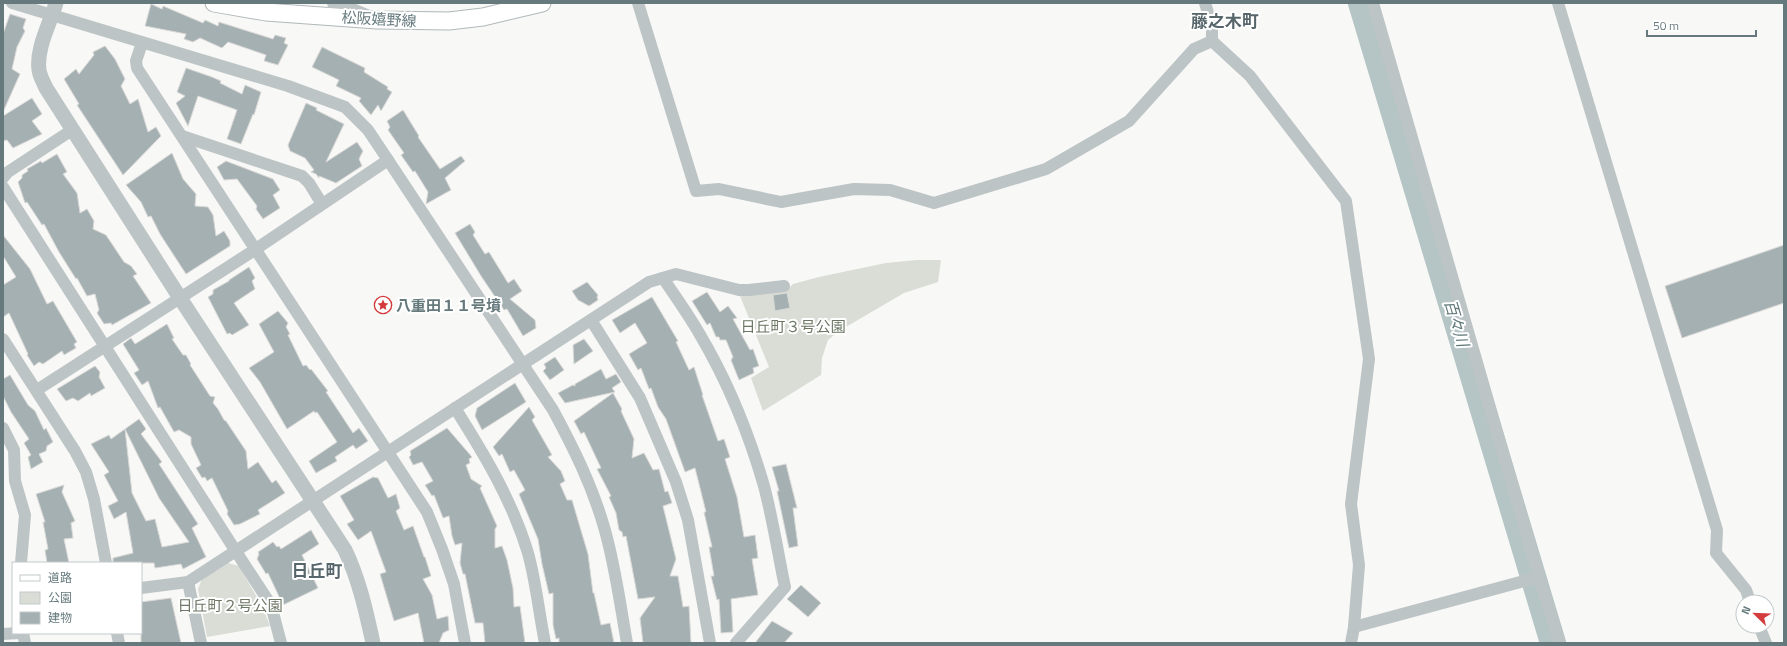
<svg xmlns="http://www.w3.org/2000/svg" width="1787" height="646" font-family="'Titillium Web','Noto Sans JP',sans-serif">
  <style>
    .green { fill: #d9ddd5 }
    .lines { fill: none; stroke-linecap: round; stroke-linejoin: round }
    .river { stroke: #b5c4c4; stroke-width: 26 }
    .building { fill: #a5b0b2; stroke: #dad9d8 }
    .secondary-casing { stroke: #b0b8ba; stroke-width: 19 }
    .minor { stroke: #bdc4c5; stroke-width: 12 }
    .tertiary { stroke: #bdc4c5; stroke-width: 15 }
    .secondary { stroke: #fff; stroke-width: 17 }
    .labels { text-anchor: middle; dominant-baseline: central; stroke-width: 4; stroke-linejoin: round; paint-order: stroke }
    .street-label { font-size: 15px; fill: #667a7e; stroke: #fff }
    .poi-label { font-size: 15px; font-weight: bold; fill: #667a7e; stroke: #fff; text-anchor: start }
    .park-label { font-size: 15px; fill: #6c7764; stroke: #fff }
    .water-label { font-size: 16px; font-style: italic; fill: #607878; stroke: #fff }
    .quarter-label { font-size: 17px; font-weight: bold; fill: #57666a; stroke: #fff }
  </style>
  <rect width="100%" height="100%" fill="#f8f8f6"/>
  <!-- green -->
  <g class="green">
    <polygon points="917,260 941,260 938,282 904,293 839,331 828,340 822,358 821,375 763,411 751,378 769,367 740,296 788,289 793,284 819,277 886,263"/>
    <polygon points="228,563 239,566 262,606 270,626 207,637 198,589 202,579"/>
  </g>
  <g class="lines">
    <!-- river -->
    <polyline class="river" points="1361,3 1553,643"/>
  </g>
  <!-- building -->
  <g class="building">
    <polygon points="151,4 162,9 163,6 203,23 205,20 218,26 219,22 273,39 275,35 286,38 284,43 288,45 278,65 264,61 266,55 228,42 222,48 200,38 193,42 184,39 186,34 145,26"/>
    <polygon points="10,14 26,19 23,28 25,31 17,47 12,69 20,74 3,112 3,34"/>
    <polygon points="105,46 115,59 125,79 121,86 130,104 138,99 148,132 156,127 161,136 123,175 77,105 79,104 64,79 76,69 79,74 94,55 93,52"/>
    <polygon points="322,47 365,68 364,72 388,87 387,89 392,92 381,111 378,105 371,115 359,101 361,98 336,86 339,80 312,67"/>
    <polygon points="186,68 212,77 221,81 220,83 242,94 245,85 261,92 254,115 253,114 241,144 227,139 237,110 198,96 188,126 176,103 185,96 177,92"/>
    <polygon points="32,98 42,114 32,121 42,134 13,148 7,140 3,141 3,116"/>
    <polygon points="306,103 317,108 316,110 344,124 326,162 357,142 363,151 359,159 362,166 336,183 319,176 319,178 316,174 311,172 314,170 305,158 290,151 288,145"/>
    <polygon points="403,110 419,136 418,137 440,169 461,156 465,161 445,178 451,190 426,204 428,192 415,171 413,172 401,155 404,153 388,130 390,127 387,121"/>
    <polygon points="172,153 183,179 196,194 195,206 208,207 213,215 216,236 224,231 230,241 230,246 186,274 160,234 151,216 148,217 141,202 126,185"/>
    <polygon points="57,154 67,172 63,174 77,193 80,213 87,209 94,221 93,229 106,235 124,262 131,266 137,274 133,276 151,303 112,325 111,323 104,324 97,313 99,310 95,294 87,296 77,278 76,279 59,252 44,224 42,225 27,202 25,203 18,182 22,178 22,175 28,171 27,169 41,161 42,163"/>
    <polygon points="226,161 273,179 280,190 273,195 280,208 263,219 256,209 257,206 237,179 224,180 217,167"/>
    <polygon points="470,224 475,232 473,235 485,254 489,252 508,283 514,279 522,291 510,299 535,320 536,328 523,336 507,309 504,310 481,276 455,233"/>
    <polygon points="3,235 30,269 47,304 53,301 77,342 74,344 76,348 64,355 62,351 43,364 39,362 34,366 27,355 28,354 9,313 3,317 3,285 16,277 3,256"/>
    <polygon points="1784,245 1784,303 1682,338 1665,286"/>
    <polygon points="249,267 255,278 252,281 255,289 234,303 249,325 232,335 230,333 227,334 208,297 213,294 213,290 229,281 229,280"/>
    <polygon points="587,282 598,295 597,297 598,300 589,306 578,300 572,291"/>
    <polygon points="707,292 720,312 728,306 737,318 733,319 750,350 753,349 759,366 753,368 754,373 739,380 731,360 733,357 726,340 720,340 719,337 716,337 710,323 707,325 692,301"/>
    <polygon points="787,293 790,308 775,311 773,295"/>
    <polygon points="652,297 678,341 676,342 689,370 694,367 703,395 702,395 718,441 724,439 730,457 725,459 737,497 744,537 755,535 758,558 752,559 758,595 731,599 733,632 721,633 719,599 717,600 711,576 714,576 709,547 712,547 704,512 706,512 695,468 685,472 666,419 658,407 651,388 649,389 641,368 638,370 629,354 647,343 635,323 620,333 612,320"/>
    <polygon points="278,311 288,323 286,327 290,334 288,335 303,366 306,365 310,370 311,369 328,391 326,392 353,433 359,428 368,441 356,449 353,445 335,457 337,461 316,473 309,461 337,442 317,412 315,413 314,411 287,429 260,382 249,368 274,352 259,324"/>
    <polygon points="167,324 174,338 172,339 183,355 186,355 191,364 190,365 210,396 215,397 213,403 218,409 224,420 226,421 246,451 248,469 258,462 272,483 276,480 285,493 258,510 260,514 240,524 234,525 227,514 228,511 212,478 207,481 205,477 202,478 196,468 201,465 191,444 191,437 179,430 174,432 160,407 158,408 148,381 142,385 134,373 139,370 123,344 131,338 135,344"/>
    <polygon points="584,339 593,351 574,364 573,345"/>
    <polygon points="555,357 564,370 550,380 543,371 546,368 544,364"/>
    <polygon points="95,366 100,372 99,377 105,388 91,396 90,393 78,401 73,398 66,401 57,389"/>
    <polygon points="601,369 606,379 616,374 621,382 612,388 615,392 565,403 558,393 573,385 575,386 575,384"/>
    <polygon points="10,375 28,405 35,411 44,430 46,428 53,442 47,446 46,451 39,454 43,462 31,469 28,457 31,455 24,443 29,439 11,412 3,396 3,379"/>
    <polygon points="515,383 526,402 482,430 475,416 477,408"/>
    <polygon points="613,393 622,409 621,411 634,439 632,458 644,453 653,470 659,469 665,492 668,491 672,503 663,506 676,559 670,576 678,576 683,607 689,606 691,643 643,643 640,618 655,597 638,599 626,536 623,537 622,532 619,530 616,513 609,497 611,496 597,469 601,468 584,432 581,434 574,421"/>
    <polygon points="529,407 535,417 532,420 552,455 548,457 561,471 565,481 560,484 567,500 572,500 588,554 593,593 594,593 601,625 610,623 614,643 559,643 559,638 556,639 553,625 553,593 549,594 542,564 538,539 519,494 525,490 514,470 510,472 502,454 499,456 493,447"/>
    <polygon points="139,419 146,429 141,434 162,462 159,464 198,524 192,528 206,557 183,569 181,564 155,568 154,563 113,563 113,558 133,553 126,512 114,519 108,506 118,501 104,475 109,472 91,444 109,435 111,439 125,429 132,493 146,521 155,519 162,547 189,542 159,498 125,429"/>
    <polygon points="447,428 472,457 469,459 470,463 466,465 471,479 482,486 480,488 497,526 495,529 495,548 502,546 507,560 513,588 514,607 520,606 525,643 485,643 483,623 475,623 465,574 463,574 460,563 462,543 455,545 452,536 449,516 443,518 434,495 432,496 425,485 433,481 422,462 413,465 409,457 411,455 410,451"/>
    <polygon points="786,464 797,508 793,508 798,546 789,548 777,491 779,491 772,467"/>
    <polygon points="373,477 378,478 388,498 396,494 400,508 396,511 404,530 413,526 424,557 425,557 431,576 423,579 432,595 437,619 448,616 449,630 443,633 439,643 424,643 418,613 394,621 380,574 386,572 371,531 358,540 347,524 354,520 340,496"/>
    <polygon points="64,485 62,492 75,521 71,523 73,538 64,539 69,563 47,563 45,550 48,549 43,522 45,522 36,494"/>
    <polygon points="311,530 319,544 302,555 318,588 283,605 268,573 266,574 257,559 259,554 258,552 273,542 277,547 279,546 281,549"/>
    <polygon points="801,585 821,603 808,617 787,599"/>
    <polygon points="171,598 181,643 141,643 141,602"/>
    <polygon points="772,621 793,633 784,643 755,643"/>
  </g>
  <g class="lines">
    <defs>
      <polyline id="secondary" points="214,3 266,12 377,20 449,21 483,17 542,3"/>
    </defs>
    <!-- secondary casing -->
    <use href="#secondary" class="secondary-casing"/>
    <!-- minor -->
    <g class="minor">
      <path d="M12,3L288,86L345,107L368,130L388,160L553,410C573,447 592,485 604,527C615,564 620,604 627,643"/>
      <polyline points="333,3 341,4 369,16"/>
      <polyline points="638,3 696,191 719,189 781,202 854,189 890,190 934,203 1046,169 1129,121 1194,49 1212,41"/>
      <polyline points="1205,3 1212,26 1212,41 1250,76 1346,201 1369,359 1351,504 1359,565 1354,627 1351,643"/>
      <polyline points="1373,3 1539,577 1560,643"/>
      <polyline points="1558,3 1717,530 1716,553 1746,590 1750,602"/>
      <polyline points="142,43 136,61 137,68 427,512 442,549 454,584 465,643"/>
      <polyline points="182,136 302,176 309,183 322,204"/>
      <polyline points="3,178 8,172 72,130"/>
      <polyline points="3,187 235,550 271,605 281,643"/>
      <path d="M663,278C675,296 688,314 699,333C727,380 749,434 764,486C773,520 778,554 785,587L736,643"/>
      <polyline points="591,320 640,398 676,482 688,520 710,643"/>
      <polyline points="3,339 75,451 86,472 94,499 106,563"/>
      <polyline points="37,390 256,249 388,160"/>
      <path d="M455,408C484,454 512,500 528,553C536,582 539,613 545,643"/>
      <polyline points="3,428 14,450 15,481 25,515 21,563"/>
      <polyline points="188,582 201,643"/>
      <polyline points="141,588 188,582 649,282 676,274 739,290 749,290 784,286"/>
      <polyline points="1759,626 1766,643"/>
      <polyline points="1354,627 1539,577"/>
      <polyline points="23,633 25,643"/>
      <polyline points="117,633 119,643"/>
      <polyline points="3,634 19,633"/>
    </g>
    <!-- tertiary -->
    <path class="tertiary" d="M56,3C50,24 36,48 39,70C40,77 44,83 46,88L180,298L345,550C359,579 366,611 373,643"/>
    <!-- secondary -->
    <use href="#secondary" class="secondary"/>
  </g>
  <!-- icons -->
  <defs>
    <symbol id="sight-ring" viewBox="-11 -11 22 22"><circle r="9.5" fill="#fff" stroke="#d33b3c" stroke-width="1.5"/><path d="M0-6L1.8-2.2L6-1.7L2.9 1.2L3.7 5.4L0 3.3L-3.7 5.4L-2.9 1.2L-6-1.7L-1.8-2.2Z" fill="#d33b3c"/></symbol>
  </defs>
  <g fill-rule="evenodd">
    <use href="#sight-ring" x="373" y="295" width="20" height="20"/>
  </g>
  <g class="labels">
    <!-- street labels -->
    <g class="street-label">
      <text transform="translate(379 19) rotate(3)">松阪嬉野線</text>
    </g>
    <!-- poi labels -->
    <g class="poi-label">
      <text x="396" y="305">八重田１１号墳</text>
    </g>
    <!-- park labels -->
    <g class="park-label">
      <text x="793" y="326">日丘町３号公園</text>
      <text x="230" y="605">日丘町２号公園</text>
    </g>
    <!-- water labels -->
    <g class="water-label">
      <text transform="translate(1457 323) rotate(73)">百々川</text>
    </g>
    <!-- quarter labels -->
    <g class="quarter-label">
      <text x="1225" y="21">藤之木町</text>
      <text x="317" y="571">日丘町</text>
    </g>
  </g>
  <!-- border -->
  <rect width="1787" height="646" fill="none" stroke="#667a7e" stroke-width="8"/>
  <!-- legend -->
  <rect x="12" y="562" width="130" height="72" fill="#ffffff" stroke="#c2cacb"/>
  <rect x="20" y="575" width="20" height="6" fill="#ffffff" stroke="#c2cacb"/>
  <text x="48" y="582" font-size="12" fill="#667a7e">道路</text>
  <rect x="20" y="592" width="20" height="12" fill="#d9ddd5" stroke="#c2cacb"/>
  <text x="48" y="602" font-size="12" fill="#667a7e">公園</text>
  <rect x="20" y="612" width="20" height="12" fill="#a5b0b2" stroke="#c2cacb"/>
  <text x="48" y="622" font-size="12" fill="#667a7e">建物</text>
  <!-- north arrow -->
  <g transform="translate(1755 614) rotate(293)"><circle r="19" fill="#ffffff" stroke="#c2cacb"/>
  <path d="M0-3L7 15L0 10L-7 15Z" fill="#d33b3c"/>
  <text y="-6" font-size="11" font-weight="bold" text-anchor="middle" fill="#667a7e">N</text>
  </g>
  <!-- scale -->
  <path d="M1647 30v6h109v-6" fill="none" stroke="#667a7e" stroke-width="2"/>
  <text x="1653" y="30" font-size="12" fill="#667a7e" stroke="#ffffff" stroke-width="3" paint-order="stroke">50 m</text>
</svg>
